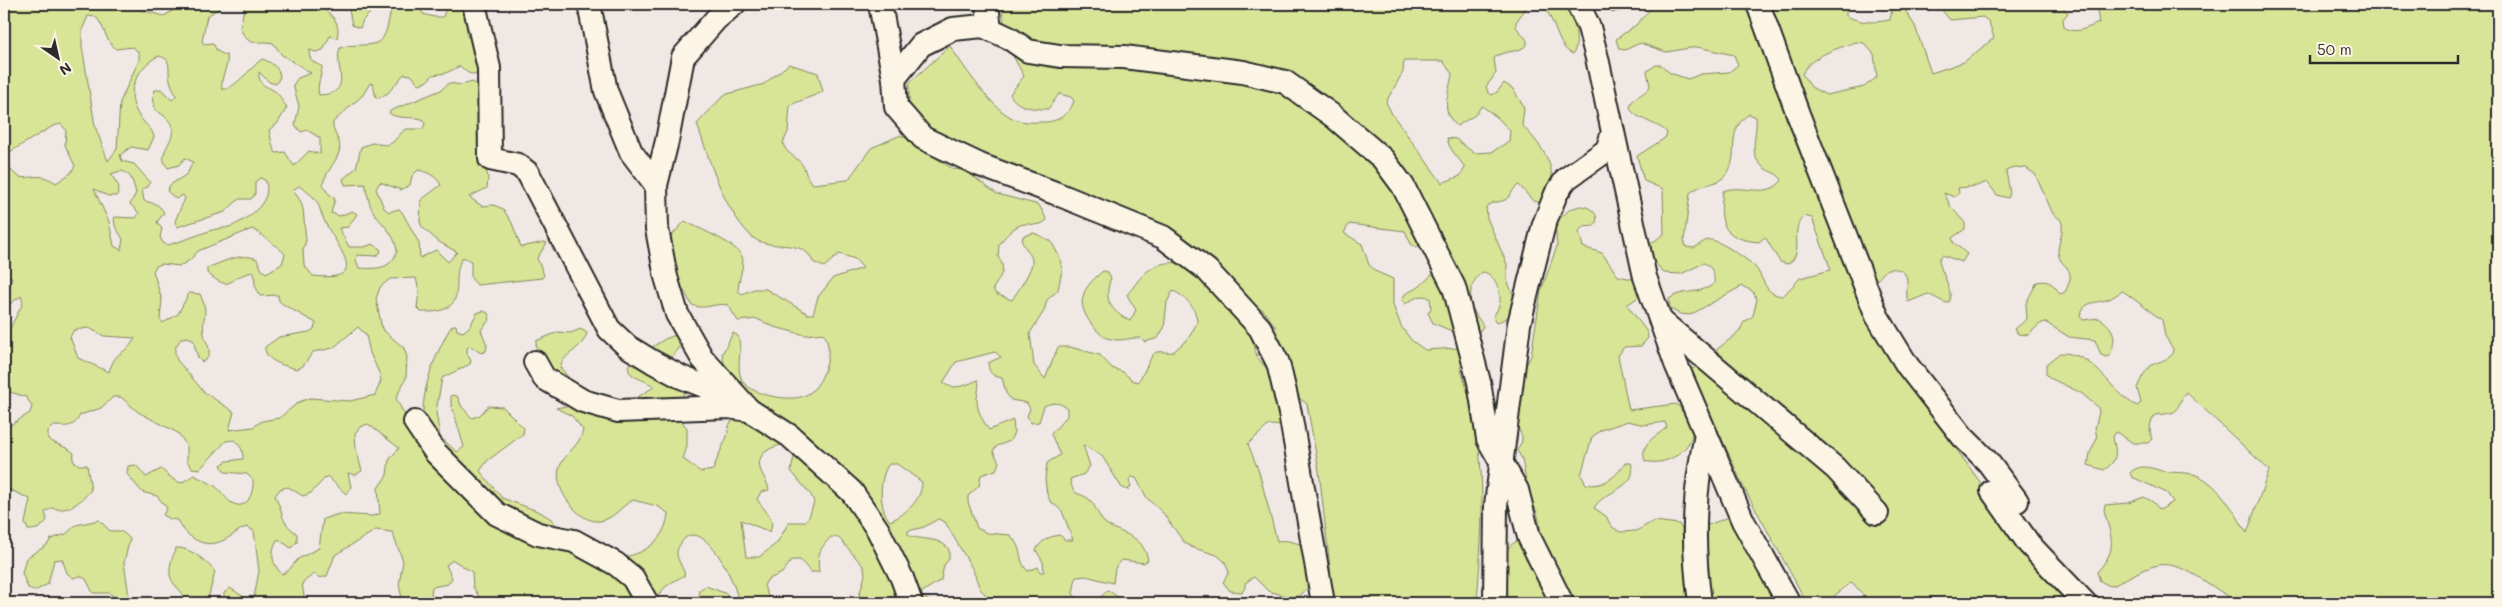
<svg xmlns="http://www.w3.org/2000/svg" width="2502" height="607" font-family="Mali,sans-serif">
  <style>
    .green { fill: #d8e496; stroke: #828860; fill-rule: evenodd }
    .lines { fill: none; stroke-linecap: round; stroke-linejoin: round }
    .minor-casing { stroke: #2b2b2b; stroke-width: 26 }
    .minor { stroke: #fcf5e5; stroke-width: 22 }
  </style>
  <rect width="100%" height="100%" fill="#f0e8e5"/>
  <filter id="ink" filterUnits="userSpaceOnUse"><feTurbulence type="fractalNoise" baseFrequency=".02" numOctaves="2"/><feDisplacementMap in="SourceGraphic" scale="10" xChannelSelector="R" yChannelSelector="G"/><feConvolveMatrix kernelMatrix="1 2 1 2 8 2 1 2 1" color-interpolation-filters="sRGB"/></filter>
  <g filter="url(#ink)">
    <!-- green -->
    <g class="green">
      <path d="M4,4H136L137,9L164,16L177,8V4H226L207,16L202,41L204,44L213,43L217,51L227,56C229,67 220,76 222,89C232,92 252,66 262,59C271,62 279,67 280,77L276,84L269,82L259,72C258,88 269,85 278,94C281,98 283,103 287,107L278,123L269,130L273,148L276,153L285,152L294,166L309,151L320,154V138L307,130L301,132L295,125L299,106L293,85L298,78L311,73L282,55L273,43C256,39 250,50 240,28L245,4H319V7C332,14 341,22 337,38L330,36L323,50L316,52L309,50C309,60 313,63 322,66C322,76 316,85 319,95C356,94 333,67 340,48C351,43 365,47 376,43C391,37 386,14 395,4H418L423,14L434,17H443L447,4H463L467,16V37L470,36L479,73L477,75L468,73L460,66L446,73L433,75L426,82L419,84L411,75L404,74L388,93L379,98H376L373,84L370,83L363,95L333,122C331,133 343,141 339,152C336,163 326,171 323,184L327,192L335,199L331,213L340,216L352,211L357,214L348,227L339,228L349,247H364L373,244L380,249L381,252L376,256L357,255L356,260L359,268C376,269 391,270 397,251C395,236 387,229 377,217C369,208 368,196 365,184L345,185L343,179L356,168L361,147L372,143L386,145L392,143L405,129H423L425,123L422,119C411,116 399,120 389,113L390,111L441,90L449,83L461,85L473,82L478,86L485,165L488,178L487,188L469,197L482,206L494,205L503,209L512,223L521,247L544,242L547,243L537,258L544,275L542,278L477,285L471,278V261L463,257C447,279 475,314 421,312L417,308L419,291L416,278L390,279L380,287L376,299L382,329L404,348L407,357L406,378L396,398L403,412L416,430L423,424C421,390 433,360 449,330L453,325H456L457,330L463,332L470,326L477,313L483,311L488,313L490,319L481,330L487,345L486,351L481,353L470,346L467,348V353L471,361L470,364L442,378L436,412L440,437L457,452L464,447L451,403V395L457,396L462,407L472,418L480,415L488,406L503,407L524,428L523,434L487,461L480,471L502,498L540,512L551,519L560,529L586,545L616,549L624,557C647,553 666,538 668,513L657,506L633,500C621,506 614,519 600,521C578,524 551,486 560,466C566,452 580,446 583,430L572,416L556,408L566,406L576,407L537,360L536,341L558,332L570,333L581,329L587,333C583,350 564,352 560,367L586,399L631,401L654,387C646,378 620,378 631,360L665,339L678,334L682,343L667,363L689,389L679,399V418L687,428V446L683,459L701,472L713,470C717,459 721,449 726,439C730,429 726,423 737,418L722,354L733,333L738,336C743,350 736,365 741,378C747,395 789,402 804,396C823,389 836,349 823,333L805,335L774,327L757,319L738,321L728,305C715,302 705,311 692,305L680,284L670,237L685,221C698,229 741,244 743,260C743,270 738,281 738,291L742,294L754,289H766L808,314H813L818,297L833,278L863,268L855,259L839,254L824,267L813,262C803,235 768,254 750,235C722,206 710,161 697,124L724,95L764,84L789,64L818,73L823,92L790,105L788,132L783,143C786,154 794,155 801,163C807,170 804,176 813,184L848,180L871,148L901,135L953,169L964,170L997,194L1039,205L1047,220C1038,228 1033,223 1024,224C1015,225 1003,238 999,245L998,257C1008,269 999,278 993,289L996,294L1012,300C1017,292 1034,268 1032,260C1031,254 1025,248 1022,242L1023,236L1034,233L1051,241L1060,258L1062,270L1058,290L1047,300L1044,311L1030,333L1034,365L1045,379L1058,347H1070L1100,355L1112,368L1123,372L1132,380L1137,382C1145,375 1150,353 1157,352C1162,351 1168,353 1173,352L1188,339L1197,323C1197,309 1186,296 1173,291L1167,302L1164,328L1158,338L1145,342L1141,338C1131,337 1122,342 1111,339C1103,338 1098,332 1093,326C1074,303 1082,288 1103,271L1108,272L1111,278C1103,299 1110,311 1130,321L1136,310L1127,295C1129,291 1132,290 1134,286C1159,250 1184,264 1220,274L931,131L909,108V83L950,46C965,68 993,112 1017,120C1026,123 1035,122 1045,122C1057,122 1070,114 1074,101L1071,97L1059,94L1048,109C1034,109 1016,108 1010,94L1024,76L1013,56L1018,53L1017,34L1004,22L1001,4H1529L1516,22V27L1527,40V45C1517,54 1505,49 1494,58L1496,73L1486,87L1488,92L1492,95L1497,92L1504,83L1513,89L1522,104L1524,109L1522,125C1536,140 1556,162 1551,184C1549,191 1545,197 1543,203L1533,201L1519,185C1512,188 1512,196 1505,200C1498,203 1492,201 1486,207L1487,218L1507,264V280L1515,299L1511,316L1496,323L1493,318C1495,313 1499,308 1500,302C1501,291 1495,274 1483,272C1472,278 1467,297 1473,309C1475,315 1480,320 1483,326L1480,331L1454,332L1433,323L1428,313L1431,308L1430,298C1420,293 1414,299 1405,304L1402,300L1405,294L1419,287L1441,266L1425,243L1416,247L1411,244L1405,231L1349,224L1344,233L1362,244L1369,265L1377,272L1393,279V305L1401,326L1411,340L1425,350L1459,348L1470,366L1460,367C1489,450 1483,518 1477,603H1334L1319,471L1307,404L1294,394L1272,330L1276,327L1262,309L1258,311L1252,336L1257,357L1268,370L1279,396L1286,426L1269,425L1248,444L1259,472L1277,541C1291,539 1293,544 1304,544L1311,584L1300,596L1290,597L1268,591L1254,577L1245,583V588L1242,592L1230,591L1223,582L1229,572L1225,562L1217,555L1191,547L1183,541L1163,513L1147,498L1136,478L1131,477L1129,481L1131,486L1128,490L1122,488L1102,456L1083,445L1090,466L1084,474L1070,479C1074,499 1078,490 1090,500C1096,506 1098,517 1105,523C1121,536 1142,532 1148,560L1144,563L1122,560L1115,568L1113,583L1086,576L1076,577L1073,593L1078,603H988V597L980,589L973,570L945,522L938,519L924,527L908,531V535C920,541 941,536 949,550V559L944,565L941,580L922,592V596L932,603H857L865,575L864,567L839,538L831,537C819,549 817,555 819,572H811L800,560H792L782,573L767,580L764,586L771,603H738C739,588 706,518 684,539C681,543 677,548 677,553C677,560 683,567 685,575C672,582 659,588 656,603H483L473,587L472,572L453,560L446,565L452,578L448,584L432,587L431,595L440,603H403L399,585L403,561L392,532L376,530L335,555L327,576L320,578L314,574L302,583L305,603H253L259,571L254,531L247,527C239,529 234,535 226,539C205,551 187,538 177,520L170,519L163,515L167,508L157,496L142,492L127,474L128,466L136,465L146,477L161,469L174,480L181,483L194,475C201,479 209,482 215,486C222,491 226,500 232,503C248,512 254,491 253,480L247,474L225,472L221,465L227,461L243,459C243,450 241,446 234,440L226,441L200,469L192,468L187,461V446L178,433L138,412L121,397H113L101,408L80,415C74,429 66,426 53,426L48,431V439C58,446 64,445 74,453L73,461L79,465H87L91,490C81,502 68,513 52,508L45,512L47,520C41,528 38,530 28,530L25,523L30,499L4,487V429L30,413L32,406L26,397L10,392C3,380 0,359 8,347V332L23,303L21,296L4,308V295L8,292L12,277L4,276ZM88,16L96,17C105,27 105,41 116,49L133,47L139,53V60L120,102L117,149L108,161L95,126L82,46V30ZM159,56C173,59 167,69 170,80C171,85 174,90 176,96L172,100L161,89L155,90L153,96L155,110C196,133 150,148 168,168L179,165L185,158L193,162L187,174L170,185L167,191L176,199L183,195L185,198L175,221L177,227L225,212L239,199H251L255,194V182L260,178L265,180C274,200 250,218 232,226C225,229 216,228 209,231C195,236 182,241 168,245L163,243L160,237L162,229L157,222L164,213C160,204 153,203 144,201L142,189L148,187L150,182L134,164L122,161L120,155L131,147L148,150L154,137C152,129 148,127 143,121C131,107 128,90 139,74C143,67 151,59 159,56ZM1404,61H1443L1452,74C1449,94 1439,110 1457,126L1475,115L1482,106L1498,118L1510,131L1509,141L1492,152L1474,153L1456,139L1447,138C1449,151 1459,157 1465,168L1460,176L1442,183L1392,114L1386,102L1403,72ZM61,124L66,130L65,145L75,166L71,173L56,183C31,165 22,194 5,160L8,153L53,126ZM418,170C428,172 436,176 441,185L421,200L420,222L422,227L439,242L457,252L448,262L436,250L420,258L419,243L402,212L399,209L389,212L384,208L376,189L380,182L401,190L410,185L412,176ZM121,171C132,173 133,183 136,193L130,204L139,213L136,218L114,217L115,226L123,239L121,250L114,246L109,222L94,189L108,196H117L119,187L111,174ZM299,186C324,203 315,203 327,226C342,253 368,282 313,276L304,265L303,249L306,241L303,209L301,202L293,190ZM252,229C256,230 282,250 285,254L282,264L266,273L262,270L257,259C241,252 223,262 207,268V273C234,295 226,276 254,272L255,285L260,296L278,295L279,301L284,305L316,323L314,329L309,332L279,337L265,347C264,361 285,366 297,369L303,366L313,352L333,348L358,327L366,335L370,353L380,375L381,381L375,395L350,401L310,398L299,402L279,418L262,421L253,427L229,430L234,412L204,392L177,360C173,350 175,346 182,338L188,337L193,340L198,358L202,362C206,360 209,358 209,353C210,347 205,340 204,334C201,315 210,316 200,294L189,293L178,314L163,323L160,319L162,300L153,271L156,266L162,264L180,266L190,260L198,251ZM89,328L104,336L135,338C126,356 116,348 109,372L78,358L70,337L74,330ZM995,352L1001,357L988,363C989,373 992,376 1002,378L1006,393L1011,400L1027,403L1030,409L1027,416L1031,423L1039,422L1044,406C1053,402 1059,402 1067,408V416L1051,434L1060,455L1047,463L1045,479L1047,494L1050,501L1062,511L1073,540H1065L1060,535C1049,536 1041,541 1036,550L1043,562L1044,572H1040L1038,567L1028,571C1017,561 1024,549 1010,535L987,533L977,528L968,502V496L979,486L981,475L996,470L999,462L993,451L997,446L1010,441L1014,432L1013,420L989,430C983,421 977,411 977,400C977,392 980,388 978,380C966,385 954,391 943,383L956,362ZM368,424L399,448L389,460L387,475L378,488L380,514L372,516L339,514L323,519L319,548L298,559L288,571L282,574C271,564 270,550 278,539L291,548L297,542V534C278,519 285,515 275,496L280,489L288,487L303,496L311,493L327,476L346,494L351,487L348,473L355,475L362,471L356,449L355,433L360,427ZM786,444L793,448L794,456L791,471L811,495L814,502L809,517L804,522H789L777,543L759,557H746L741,520L770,532C776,517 764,511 757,499L761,492L769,490C768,482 762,476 760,468C756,452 774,446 786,444ZM889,464H897L922,482C922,500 905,515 890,521C878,508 879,477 889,464Z"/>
      <polygon points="344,4 379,4 363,20 360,28 352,25 349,10"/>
      <path d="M1541,4H1565C1573,15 1581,41 1573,54C1556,48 1556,17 1541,4Z"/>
      <polygon points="1608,4 1638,4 1612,13"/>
      <path d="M1655,4H1859L1853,8H1846V16C1861,23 1873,23 1890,20L1893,4H1907L1906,12L1915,26L1931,73L1964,62L1994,38L1989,22L1983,17L1950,20L1937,4H2060L2068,13L2063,19L2064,27C2076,35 2086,28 2099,23L2096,4H2498V603H2230L2228,596C2208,585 2179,558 2154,566C2141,570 2127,578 2115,585L2110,586L2100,581L2097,572C2119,548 2111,538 2104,510L2105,505L2128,503L2144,497L2153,502L2160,510L2173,502L2167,493L2132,477L2130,473C2140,463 2151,468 2162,471C2172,473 2183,472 2193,474C2217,480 2235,513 2247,533L2269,470L2186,392C2172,412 2185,412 2156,415C2149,421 2149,430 2152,439L2148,443H2133L2116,432L2113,437C2116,452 2119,460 2104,470L2088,465L2090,453L2097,438L2095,428L2099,412L2098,407L2081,393L2050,378L2046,374V364L2060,353C2096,352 2109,392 2137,406L2141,403L2137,388C2140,381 2146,367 2154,364C2161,361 2166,360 2172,355L2173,349L2165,336L2162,320L2123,291C2118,293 2114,297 2109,299C2097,304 2086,299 2080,315L2083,320L2099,318C2115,328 2117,338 2110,355L2106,357L2101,355L2095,340L2069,337L2045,322L2040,324L2028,335L2018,334L2015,329L2027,319L2026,303L2037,282C2050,279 2054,285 2060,294L2065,292C2079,265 2060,270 2058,252C2058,241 2065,232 2061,220L2053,214L2035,174L2026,168L2015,167L2006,171L2010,193L2008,198L1997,195L1987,182L1977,186L1958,188L1959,193L1954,197L1944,193L1951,207L1965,223V229L1952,238L1954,243L1967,254L1962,262L1942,255L1939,260C1941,274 1952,286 1950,301L1946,303L1928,294L1908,302C1903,290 1917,266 1887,269L1873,284L1867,314L1941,428L2009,522L2079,603H1870L1852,582L1825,603H1807L1744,488L1691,370L1739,332L1744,322L1753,316L1757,299L1752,291L1742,286L1690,315L1680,314L1670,309L1669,299C1681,289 1699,295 1714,284C1715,275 1712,266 1704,263L1681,274L1664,273L1646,252V247L1664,234L1663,189L1644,181L1637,156L1665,138L1667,133C1660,122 1622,117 1632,102C1637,95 1646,94 1650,86L1647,71L1656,65H1661L1670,73L1688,79L1701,74L1729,72L1738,65L1734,55L1697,47L1666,52L1640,43L1625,50L1619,49L1616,39L1636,25ZM1856,42L1864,43L1874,54L1877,77L1864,87L1826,95L1811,87L1802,74C1811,55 1837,49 1856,42ZM1749,114L1756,117C1758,134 1747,154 1763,167C1770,173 1777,172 1782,180C1768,200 1742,183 1723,191C1718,224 1723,239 1759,242L1765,237L1780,262L1788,264C1806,252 1788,230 1804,216L1812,218L1831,270L1800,278L1783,296C1764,295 1765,279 1755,267C1749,260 1715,237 1708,240C1703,241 1698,246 1694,248L1686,247L1684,240L1690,193C1700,183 1716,186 1725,176C1742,157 1723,132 1749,114Z"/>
      <path d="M1580,206C1591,206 1602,216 1594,226L1583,227L1579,231L1583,247L1602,253L1618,276L1638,280L1640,296L1627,305L1647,332L1648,338L1641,346L1624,347L1618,356L1629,410L1675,404L1679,406L1693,430C1691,452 1665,467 1645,461C1639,443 1656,437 1667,427L1665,422L1644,425L1628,421L1601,430L1592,437L1581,475L1586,484C1603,488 1617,476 1625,463H1631C1640,488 1604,490 1594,508L1606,516L1611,526L1620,532L1636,531L1654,521L1679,524L1682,529V535L1729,517L1774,603H1576C1564,583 1548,561 1542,538C1538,526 1541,511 1530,502L1522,459L1517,450L1522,441V436L1517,426L1523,371L1531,356L1541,291L1557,246L1555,223L1570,209Z"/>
      <path d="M99,520L110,531C120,530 124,532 130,539L124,562L130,603H116L115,597L109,593H93L86,579L80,576L73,578L67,573L62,559L54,560L48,584L35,591L28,588L22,573L26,558L47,545L51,539L66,534L76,525Z"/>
      <polygon points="1522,540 1555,603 1504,603 1504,551 1515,542"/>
      <path d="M176,548C189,547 207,561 215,572L207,603H185C185,595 181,592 176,586C165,575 171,561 176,548Z"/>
      <polygon points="706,586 727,594 727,603 699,603 699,590"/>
      <polygon points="230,588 244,597 242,603 224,603 224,593"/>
      <polygon points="1108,590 1126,603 1094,603"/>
    </g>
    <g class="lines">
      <defs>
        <g id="minor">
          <polyline points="474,4 489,68 490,159 518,165 528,173 609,329 627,346 653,362 681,377 712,389 749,410 702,358 677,314 666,277 657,229 656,185 667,141 683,57 716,19 734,4"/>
          <polyline points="589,4 606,91 631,152 656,185"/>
          <polyline points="880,4 894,79"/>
          <polyline points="987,4 990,29"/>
          <polyline points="1758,4 1798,114 1877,316 1907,365 1963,437 1988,462 2017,501"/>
          <polyline points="1613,132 1645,277 1676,364 1743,521 1789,603"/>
          <polyline points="1661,321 1835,468 1877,513"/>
          <polyline points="535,362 544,378 583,401 618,411 729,407 749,410 790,436 852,492 878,530 902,578 911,603"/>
          <polyline points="415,422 436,453 497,514 538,534 574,541 616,564 633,578 647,603"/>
          <polyline points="1992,491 2029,544 2085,603"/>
          <polyline points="1323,603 1290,413 1278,363 1260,328 1207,270 1163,237 1055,193 980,165 923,138 896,107 894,79 921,45 953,29 983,26 1009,38 1028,51 1060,56 1124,57 1243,72 1285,82 1333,116 1383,159 1403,186 1454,287 1479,382 1488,439 1517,490 1529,537 1562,603"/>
          <polyline points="1495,603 1496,505 1519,324 1544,224 1556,194 1566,179 1607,150 1613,132 1597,58 1589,27 1578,4"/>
          <path d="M1700,603C1692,544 1693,493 1706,435"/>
        </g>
      </defs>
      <!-- minor casing -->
      <use href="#minor" class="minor-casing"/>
      <!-- minor -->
      <use href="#minor" class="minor"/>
    </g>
  </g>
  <!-- margin -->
  <rect width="2502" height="607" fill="none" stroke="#fcf5e5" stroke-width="20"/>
  <rect x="10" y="10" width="2482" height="587" fill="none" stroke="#2b2b2b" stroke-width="2" filter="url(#ink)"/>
  <!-- north arrow -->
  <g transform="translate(58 58) rotate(146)" stroke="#fcf5e5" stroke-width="4" paint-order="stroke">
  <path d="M0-4L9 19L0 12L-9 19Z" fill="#2b2b2b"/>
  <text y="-8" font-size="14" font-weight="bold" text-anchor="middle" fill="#2b2b2b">N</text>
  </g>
  <!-- scale -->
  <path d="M2310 55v8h148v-8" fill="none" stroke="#2b2b2b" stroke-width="2.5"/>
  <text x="2317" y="55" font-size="15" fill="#2b2b2b" stroke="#fcf5e5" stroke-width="4" paint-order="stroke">50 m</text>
</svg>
